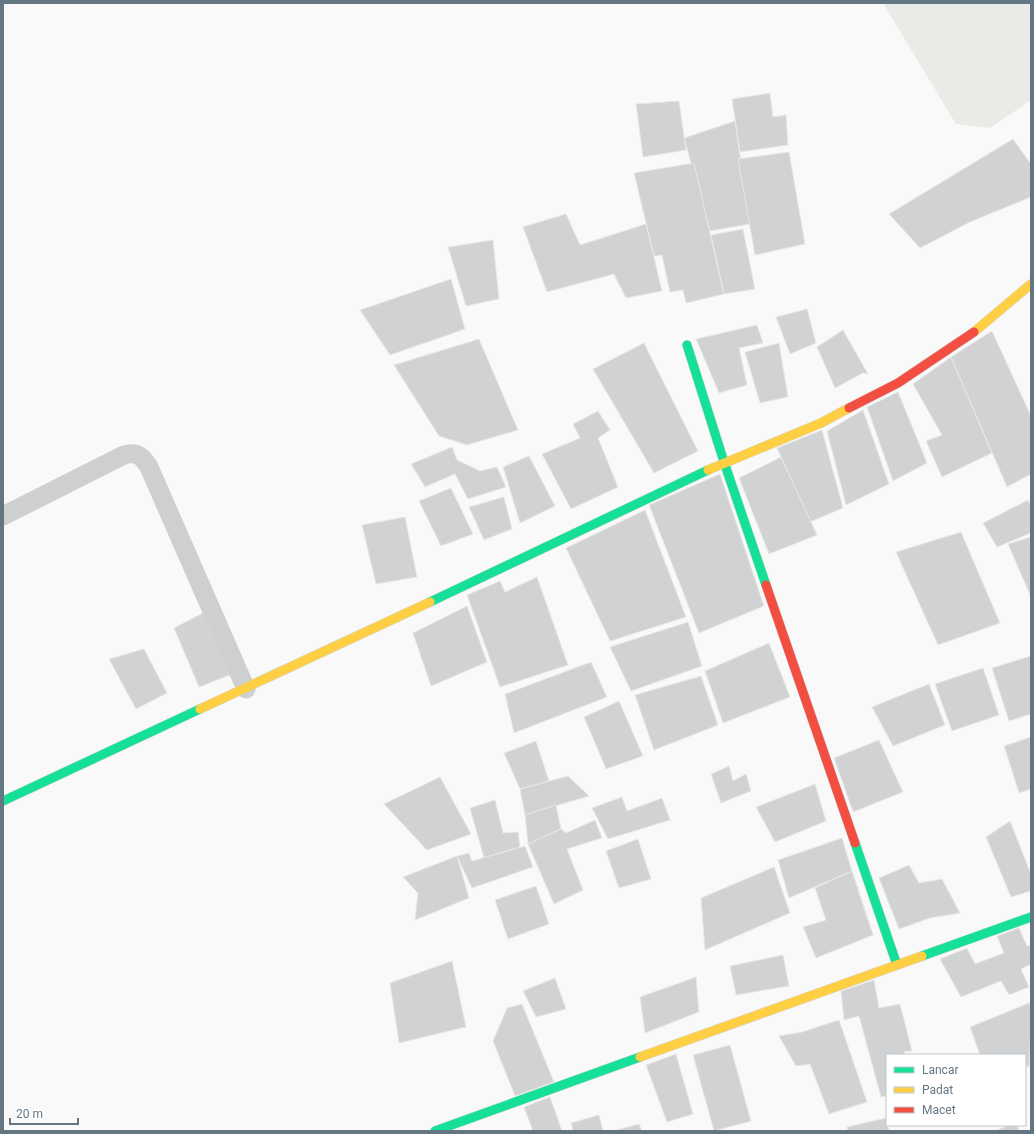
<svg xmlns="http://www.w3.org/2000/svg" width="1034" height="1134" font-family="Roboto,sans-serif">
  <style>
    .green { fill: #e8ebe6 }
    .building { fill: #d0d2d3; stroke: #e8e8e8 }
    .lines { fill: none; stroke-linecap: round; stroke-linejoin: round }
    .fast-casing { stroke: #d5d6d7; stroke-width: 10 }
    .slow-casing { stroke: #d5d6d7; stroke-width: 10 }
    .jam-casing { stroke: #d5d6d7; stroke-width: 10 }
    .street { stroke: #cecfd0; stroke-width: 19 }
    .fast { stroke: #16e098; stroke-width: 9 }
    .slow { stroke: #ffcf43; stroke-width: 9 }
    .jam { stroke: #f24e42; stroke-width: 9 }
  </style>
  <rect width="100%" height="100%" fill="#f9f9f9"/>
  <!-- green -->
  <polygon class="green" points="883,3 1031,3 1031,100 990,128 956,124"/>
  <!-- building -->
  <g class="building">
    <polygon points="770,93 773,117 786,115 788,145 740,152 732,99"/>
    <polygon points="679,101 686,150 643,157 636,104"/>
    <polygon points="735,121 750,224 710,231 684,138"/>
    <polygon points="1013,139 1031,164 1031,197 970,222 920,248 889,214"/>
    <polygon points="789,152 805,244 755,255 738,159"/>
    <polygon points="694,163 724,294 686,303 683,290 670,292 662,255 654,256 634,173"/>
    <polygon points="566,214 580,245 646,224 662,291 626,298 614,274 547,292 523,227"/>
    <polygon points="743,229 755,289 724,294 711,235"/>
    <polygon points="493,240 499,299 466,306 448,247"/>
    <polygon points="451,279 465,329 390,355 360,310"/>
    <polygon points="807,309 816,343 790,354 776,317"/>
    <polygon points="757,325 763,343 739,348 747,385 719,393 696,339"/>
    <polygon points="843,330 868,374 863,373 835,388 817,347"/>
    <polygon points="992,331 1031,416 1031,474 1007,487 951,357"/>
    <polygon points="479,339 518,430 467,445 439,436 394,365"/>
    <polygon points="644,343 698,451 654,473 593,369"/>
    <polygon points="779,343 788,397 760,403 745,352"/>
    <polygon points="951,357 992,453 942,477 926,441 942,435 913,384"/>
    <polygon points="898,392 927,463 893,481 867,407"/>
    <polygon points="863,410 889,484 846,505 827,431"/>
    <polygon points="598,411 610,430 598,438 618,487 571,509 542,454 580,438 573,424"/>
    <polygon points="822,430 843,508 810,522 777,448"/>
    <polygon points="452,447 457,460 480,471 497,467 506,487 468,499 455,474 425,487 411,464"/>
    <polygon points="529,456 555,506 520,523 503,467"/>
    <polygon points="781,457 817,535 769,554 739,478"/>
    <polygon points="720,474 764,606 699,633 649,505"/>
    <polygon points="451,488 473,534 441,546 419,501"/>
    <polygon points="504,497 512,529 484,540 469,507"/>
    <polygon points="1028,500 1031,506 1031,533 997,547 983,523"/>
    <polygon points="645,510 686,617 610,641 566,548"/>
    <polygon points="405,517 417,577 376,584 362,525"/>
    <polygon points="961,532 1000,623 938,645 896,552"/>
    <polygon points="1031,537 1031,597 1008,544"/>
    <polygon points="537,577 568,665 500,687 467,595 500,581 505,592"/>
    <polygon points="467,606 487,662 431,686 413,633"/>
    <polygon points="203,613 230,675 199,687 174,628"/>
    <polygon points="688,622 702,666 631,691 610,647"/>
    <polygon points="769,643 790,697 723,723 705,671"/>
    <polygon points="144,649 167,693 136,709 109,659"/>
    <polygon points="1031,656 1031,714 1009,721 992,668"/>
    <polygon points="591,662 607,697 514,733 505,694"/>
    <polygon points="983,668 999,715 952,731 935,684"/>
    <polygon points="701,676 718,725 654,750 635,695"/>
    <polygon points="929,684 945,725 893,746 872,707"/>
    <polygon points="619,701 643,756 606,769 584,717"/>
    <polygon points="1031,737 1031,789 1019,793 1004,746"/>
    <polygon points="879,740 903,792 853,812 834,758"/>
    <polygon points="536,741 549,781 520,789 504,753"/>
    <polygon points="729,766 733,781 746,774 751,791 721,803 711,774"/>
    <polygon points="568,776 589,796 525,815 520,789"/>
    <polygon points="440,777 471,834 427,850 384,804"/>
    <polygon points="815,784 826,821 775,842 756,807"/>
    <polygon points="622,797 627,811 662,798 670,820 608,839 592,808"/>
    <polygon points="495,800 503,833 518,832 520,847 484,858 470,808"/>
    <polygon points="556,805 561,829 528,844 525,815"/>
    <polygon points="595,820 602,838 567,849 583,890 554,904 528,844 561,829 566,833"/>
    <polygon points="1010,821 1031,874 1031,891 1011,897 986,837"/>
    <polygon points="842,838 852,871 789,898 778,860"/>
    <polygon points="638,839 651,879 619,888 606,851"/>
    <polygon points="525,846 533,867 472,888 457,856 469,853 472,861"/>
    <polygon points="457,856 469,898 415,920 418,893 403,877"/>
    <polygon points="909,865 919,883 942,879 960,913 930,918 899,929 879,878"/>
    <polygon points="774,867 790,913 705,950 701,898"/>
    <polygon points="852,871 873,935 816,958 803,927 826,920 815,888"/>
    <polygon points="536,886 549,924 508,939 495,900"/>
    <polygon points="1019,928 1027,946 1031,945 1031,964 1021,969 1029,987 1009,995 1001,981 961,997 940,959 967,948 975,964 1004,953 997,936"/>
    <polygon points="783,955 789,986 736,995 730,966"/>
    <polygon points="452,961 466,1027 399,1043 390,983"/>
    <polygon points="696,977 699,1012 645,1033 640,997"/>
    <polygon points="555,978 566,1009 536,1017 523,991"/>
    <polygon points="874,980 879,1008 900,1004 912,1051 904,1052 905,1055 887,1055 887,1096 881,1097 859,1016 844,1020 841,991"/>
    <polygon points="1029,1003 1031,1007 1031,1032 1029,1066 1025,1067 1025,1055 980,1055 970,1027"/>
    <polygon points="522,1004 554,1082 515,1096 493,1041 507,1008"/>
    <polygon points="839,1020 867,1102 829,1114 810,1064 796,1066 779,1036 802,1032"/>
    <polygon points="730,1045 751,1121 714,1131 693,1055"/>
    <polygon points="676,1054 693,1114 667,1122 646,1065"/>
    <polygon points="550,1097 562,1131 533,1131 524,1107"/>
    <polygon points="599,1115 603,1131 573,1131 571,1123"/>
    <polygon points="886,1118 887,1125 890,1131 848,1131 847,1127"/>
    <polygon points="639,1124 642,1131 613,1131"/>
    <polygon points="1009,1125 1017,1125 1019,1131 995,1131"/>
  </g>
  <g class="lines">
    <defs>
      <g id="fast">
        <polyline points="687,345 724,462 766,585"/>
        <polyline points="430,602 708,470"/>
        <polyline points="3,801 200,709"/>
        <polyline points="855,843 897,965"/>
        <polyline points="922,956 1031,917"/>
        <polyline points="435,1131 640,1057"/>
      </g>
      <g id="slow">
        <polyline points="974,332 1031,284"/>
        <polyline points="708,470 821,423 849,408"/>
        <polyline points="200,709 430,602"/>
        <polyline points="640,1057 922,956"/>
      </g>
      <g id="jam">
        <polyline points="849,408 898,383 974,332"/>
        <polyline points="766,585 855,843"/>
      </g>
    </defs>
    <!-- fast casing -->
    <use href="#fast" class="fast-casing"/>
    <!-- slow casing -->
    <use href="#slow" class="slow-casing"/>
    <!-- jam casing -->
    <use href="#jam" class="jam-casing"/>
    <!-- street -->
    <path class="street" d="M3,516L124,455C137,451 143,457 149,467L246,689"/>
    <!-- fast -->
    <use href="#fast" class="fast"/>
    <!-- slow -->
    <use href="#slow" class="slow"/>
    <!-- jam -->
    <use href="#jam" class="jam"/>
  </g>
  <!-- border -->
  <rect width="1034" height="1134" fill="none" stroke="#657683" stroke-width="8"/>
  <!-- legend -->
  <rect x="886" y="1054" width="140" height="72" fill="#ffffff" stroke="#c1c8cd"/>
  <rect x="894" y="1067" width="20" height="6" fill="#16e098" stroke="#c1c8cd"/>
  <text x="922" y="1074" font-size="12" fill="#657683">Lancar</text>
  <rect x="894" y="1087" width="20" height="6" fill="#ffcf43" stroke="#c1c8cd"/>
  <text x="922" y="1094" font-size="12" fill="#657683">Padat</text>
  <rect x="894" y="1107" width="20" height="6" fill="#f24e42" stroke="#c1c8cd"/>
  <text x="922" y="1114" font-size="12" fill="#657683">Macet</text>
  <!-- scale -->
  <path d="M10 1118v6h68v-6" fill="none" stroke="#657683" stroke-width="2"/>
  <text x="16" y="1118" font-size="12" fill="#657683" stroke="#ffffff" stroke-width="3" paint-order="stroke">20 m</text>
</svg>
